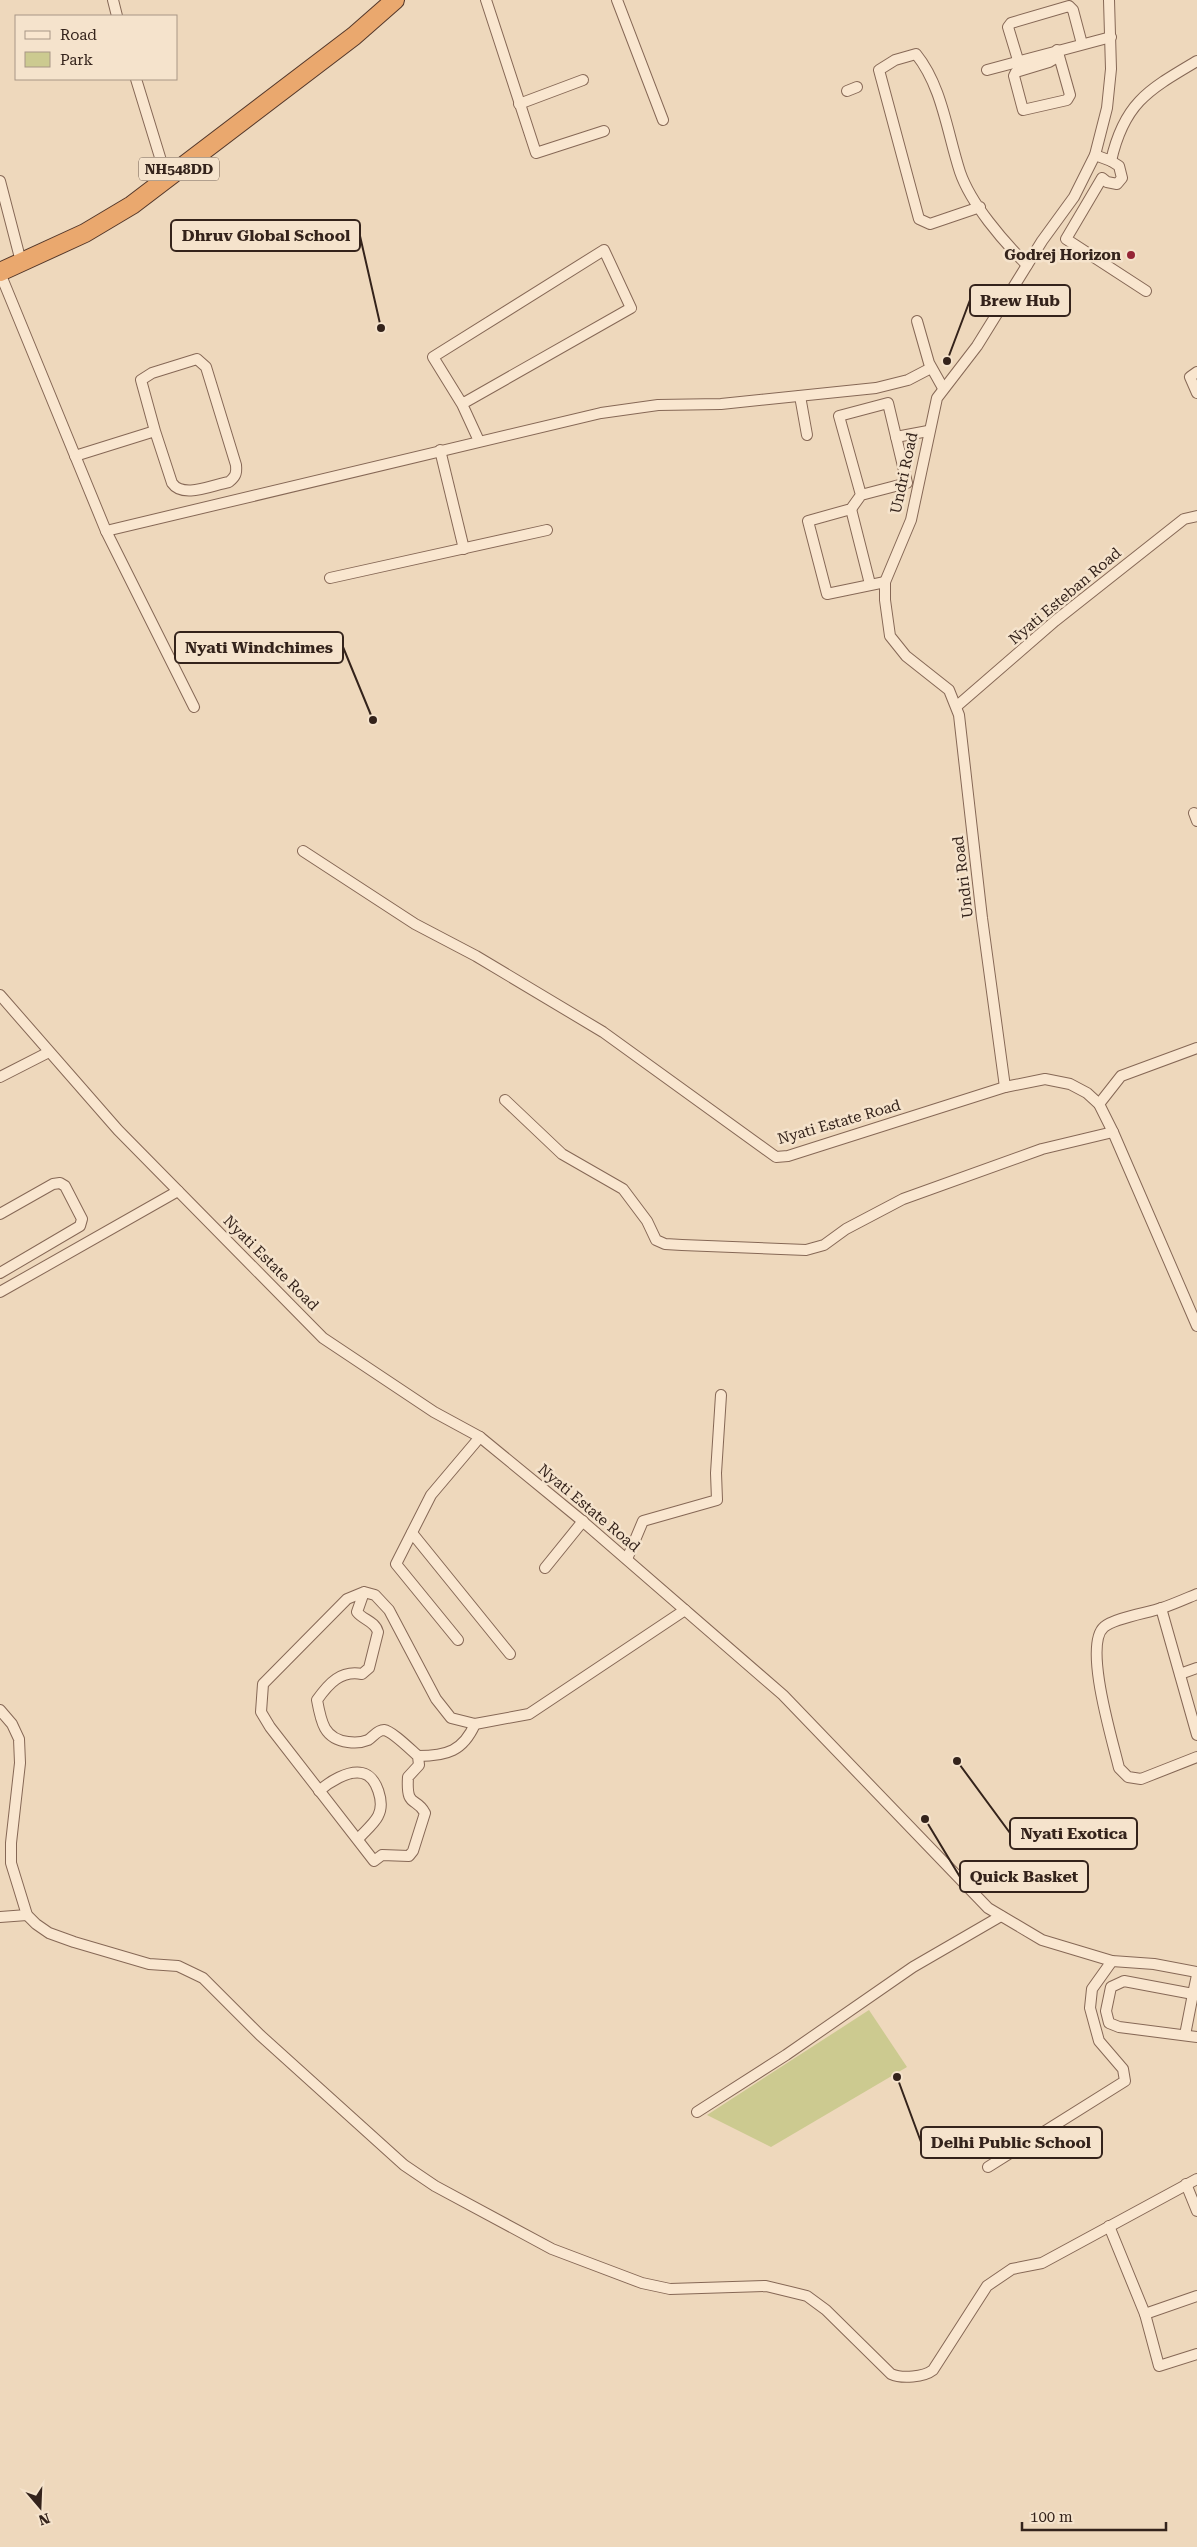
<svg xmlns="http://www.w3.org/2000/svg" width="1197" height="2547" font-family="'Roboto Serif',serif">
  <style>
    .green { fill: #ccca90 }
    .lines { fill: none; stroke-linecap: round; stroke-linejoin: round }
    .minor-casing { stroke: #866856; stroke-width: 12 }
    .trunk-casing { stroke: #53372a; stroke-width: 20 }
    .minor { stroke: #f9e6cf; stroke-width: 10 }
    .trunk { stroke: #eaa86e; stroke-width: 18 }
    .poi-dot { fill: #952536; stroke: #f5e3cc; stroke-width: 2 }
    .labels { text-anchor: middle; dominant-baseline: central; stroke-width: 5; stroke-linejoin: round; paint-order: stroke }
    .shield { fill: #f5e3cc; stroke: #6e5d50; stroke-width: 1 }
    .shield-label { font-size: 14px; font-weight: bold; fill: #34231b }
    .poi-label { font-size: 15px; font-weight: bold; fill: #34231b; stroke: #f5e3cc; text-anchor: end }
    .street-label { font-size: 15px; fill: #34231b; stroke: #f5e3cc }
    .leader { fill: none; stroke: #34231b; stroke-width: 2 }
    .callout-dot { fill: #34231b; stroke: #f5e3cc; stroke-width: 2 }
    .callout { fill: #f5e3cc; stroke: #34231b; stroke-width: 2 }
    .callout-label { font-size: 16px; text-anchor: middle; font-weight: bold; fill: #34231b }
  </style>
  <rect width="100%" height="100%" fill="#eed8bc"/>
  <!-- green -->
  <polygon class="green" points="869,2010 907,2067 771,2147 707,2115"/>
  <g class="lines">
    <defs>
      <g id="minor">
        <polyline points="113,0 117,16"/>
        <polyline points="486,0 536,153 604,131"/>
        <polyline points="617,0 663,120"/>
        <polyline points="1057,50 1059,56 1049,62 1016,72 1014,76 1023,110 1067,100 1070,95 1059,56"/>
        <polyline points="1018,60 1008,27 1011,23 1069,6 1073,10 1082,44"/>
        <polyline points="987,70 1111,37"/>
        <polyline points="136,79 163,167"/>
        <polyline points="847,91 857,87"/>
        <polyline points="519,104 583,80"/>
        <path d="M1095,155L1111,161C1124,103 1148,90 1197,61"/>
        <polyline points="1111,161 1119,166 1122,178 1117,184 1107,182 1102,178 1066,239 1146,291"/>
        <polyline points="0,181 19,254"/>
        <path d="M980,207L930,224L919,219L879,70L895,60L916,54C942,86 947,132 960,172C971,204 1003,241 1027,265"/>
        <polyline points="0,273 106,531 601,413 658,405 721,404 876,388 908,380 931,368"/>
        <polyline points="917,321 929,363 943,388"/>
        <polyline points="1197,372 1190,377 1197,393"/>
        <polyline points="800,396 807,435"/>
        <polyline points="462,404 631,308 604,250 433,357 462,404 479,441"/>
        <polyline points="896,437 928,431"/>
        <polyline points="440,450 464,549"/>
        <path d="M75,456L155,431L141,380L152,373L197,359L206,367L236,465C237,474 235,477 229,482C212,485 183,499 172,483L155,431"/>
        <polyline points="861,495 839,416 888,403 907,483 861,495 851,509 808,521 827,594 885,582"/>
        <polyline points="851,509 870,584"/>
        <polyline points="106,531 194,707"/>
        <polyline points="330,578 547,530"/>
        <polyline points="957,706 1055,621 1184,519 1197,516"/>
        <polyline points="1194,813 1197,821"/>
        <polyline points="303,851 415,924 476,956 603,1032 776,1157 788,1156 1005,1087 1045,1079 1070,1084 1087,1093 1099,1104 1113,1132 1197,1326"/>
        <polyline points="0,995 118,1130 323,1338 434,1412 480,1437 580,1519 783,1695 988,1908 1042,1940 1112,1961 1154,1964 1197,1972"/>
        <polyline points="0,1077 49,1052"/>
        <polyline points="1005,1087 982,918 959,715 949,690 906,656 890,636 885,600 885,582 911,520 937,398 977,346 1042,241 1074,197 1095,155 1107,108 1111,69 1109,0"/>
        <polyline points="505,1100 562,1154 623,1189 647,1221 656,1240 665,1244 682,1245 806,1250 824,1245 846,1229 903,1199 1042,1149 1113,1132"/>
        <polyline points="1099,1104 1121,1076 1197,1048"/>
        <polyline points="0,1214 53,1184 60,1183 65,1186 82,1219 80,1226 0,1273"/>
        <polyline points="0,1292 178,1191"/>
        <polyline points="412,1533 510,1654"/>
        <polyline points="627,1559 643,1521 717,1500 716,1473 721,1395"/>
        <polyline points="545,1568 583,1521"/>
        <path d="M364,1592L357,1612C363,1620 375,1621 378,1632L369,1668L362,1674C341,1670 329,1683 317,1700C321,1722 324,1739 348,1742C355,1743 361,1743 368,1740C373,1737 377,1730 384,1730C392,1731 411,1750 418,1756L419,1765L408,1777C406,1809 416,1796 425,1813L413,1851L409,1856L382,1855L374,1861L270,1727L261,1712L263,1684L347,1599L364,1592L375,1595L389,1610L436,1699L451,1718L475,1724L529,1714L685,1610"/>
        <path d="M1197,1594C1185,1599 1174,1604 1162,1608C1147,1613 1114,1618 1104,1627C1083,1645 1113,1742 1119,1768L1128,1777L1141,1779L1197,1757"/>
        <polyline points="1161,1608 1197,1735"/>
        <polyline points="458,1640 396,1564 431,1495 480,1437"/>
        <polyline points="1180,1674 1197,1668"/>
        <path d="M0,1710L12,1724L19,1739L20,1763L11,1843V1863L27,1915L36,1924L49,1933L74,1942L149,1964L178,1966L203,1978L260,2035L404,2165L435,2186L552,2249L642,2283L670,2289L766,2286L807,2296L826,2310L891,2374C902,2379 924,2377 933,2370L987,2286L1012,2269L1042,2263L1197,2179"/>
        <path d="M418,1756C447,1756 463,1751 475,1724"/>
        <path d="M319,1791C329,1782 348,1770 362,1773C377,1776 385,1803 378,1816C374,1824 364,1832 358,1839"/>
        <polyline points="0,1917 27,1915"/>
        <polyline points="1197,1975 1193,1994 1124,1981 1111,1987 1106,2011 1109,2023 1119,2027 1197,2037"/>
        <polyline points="1185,2035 1193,1994"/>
        <polyline points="697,2112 786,2055 913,1967 1001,1916"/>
        <polyline points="988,2167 1125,2081 1123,2069 1099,2041 1090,2008 1092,1989 1112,1961"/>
        <polyline points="1186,2184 1197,2211"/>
        <polyline points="1109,2226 1145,2314 1197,2296"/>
        <polyline points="1145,2314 1159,2366 1197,2354"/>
      </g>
      <polyline id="trunk" points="0,272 85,233 132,205 354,36 395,0"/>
    </defs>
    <!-- minor casing -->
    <use href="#minor" class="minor-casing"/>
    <!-- trunk casing -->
    <use href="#trunk" class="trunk-casing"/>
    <!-- minor -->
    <use href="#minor" class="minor"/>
    <!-- trunk -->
    <use href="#trunk" class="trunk"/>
  </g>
  <!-- markers -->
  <circle class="poi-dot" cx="1131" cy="255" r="5"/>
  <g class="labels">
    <!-- shield labels -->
    <rect class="shield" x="139" y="157.5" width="80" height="23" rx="4"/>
    <g class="shield-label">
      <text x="179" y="169">NH548DD</text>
    </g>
    <!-- poi labels -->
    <g class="poi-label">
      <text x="1121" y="255">Godrej Horizon</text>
    </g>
    <!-- street labels -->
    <g class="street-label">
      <text transform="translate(904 473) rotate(-78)">Undri Road</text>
      <text transform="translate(1065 596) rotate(-40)">Nyati Esteban Road</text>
      <text transform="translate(963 877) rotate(-97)">Undri Road</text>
      <text transform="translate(839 1122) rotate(-16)">Nyati Estate Road</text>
      <text transform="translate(271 1263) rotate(45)">Nyati Estate Road</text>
      <text transform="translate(589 1508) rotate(40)">Nyati Estate Road</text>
    </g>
  </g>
  <!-- callouts -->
  <path class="leader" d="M381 328L360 236M947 361L970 300M373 720L343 647M957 1761L1010 1833M925 1819L960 1877M897 2077L921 2142"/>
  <g class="callout-dot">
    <circle cx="381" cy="328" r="5"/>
    <circle cx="947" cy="361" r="5"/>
    <circle cx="373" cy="720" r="5"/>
    <circle cx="957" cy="1761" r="5"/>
    <circle cx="925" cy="1819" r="5"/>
    <circle cx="897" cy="2077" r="5"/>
  </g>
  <g class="callout">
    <rect x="171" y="220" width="189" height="31" rx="5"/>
    <rect x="970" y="285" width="100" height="31" rx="5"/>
    <rect x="175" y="632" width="168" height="31" rx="5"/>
    <rect x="1010" y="1818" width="127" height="31" rx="5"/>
    <rect x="960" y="1861" width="128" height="31" rx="5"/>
    <rect x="921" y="2127" width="181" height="31" rx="5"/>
  </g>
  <g class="callout-label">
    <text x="266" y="241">Dhruv Global School</text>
    <text x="1020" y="306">Brew Hub</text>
    <text x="259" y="653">Nyati Windchimes</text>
    <text x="1074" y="1839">Nyati Exotica</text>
    <text x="1024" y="1882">Quick Basket</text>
    <text x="1011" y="2148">Delhi Public School</text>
  </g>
  <!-- legend -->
  <rect x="15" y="15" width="162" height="65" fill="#f5e3cc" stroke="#a89685"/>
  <rect x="25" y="31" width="25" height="8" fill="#f9e6cf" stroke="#a89685"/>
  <text x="60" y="40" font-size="15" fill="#34231b">Road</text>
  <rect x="25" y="52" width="25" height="15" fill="#ccca90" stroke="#a89685"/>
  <text x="60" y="65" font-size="15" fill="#34231b">Park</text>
  <!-- north arrow -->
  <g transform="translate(40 2507) rotate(161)" stroke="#f5e3cc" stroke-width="4" paint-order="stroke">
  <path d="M0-4L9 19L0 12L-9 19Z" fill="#34231b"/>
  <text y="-8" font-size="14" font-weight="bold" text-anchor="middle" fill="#34231b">N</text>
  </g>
  <!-- scale -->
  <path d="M1022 2522v8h144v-8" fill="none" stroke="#34231b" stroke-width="2.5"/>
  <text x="1030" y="2522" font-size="15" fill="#34231b" stroke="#f5e3cc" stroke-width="4" paint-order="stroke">100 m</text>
</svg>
